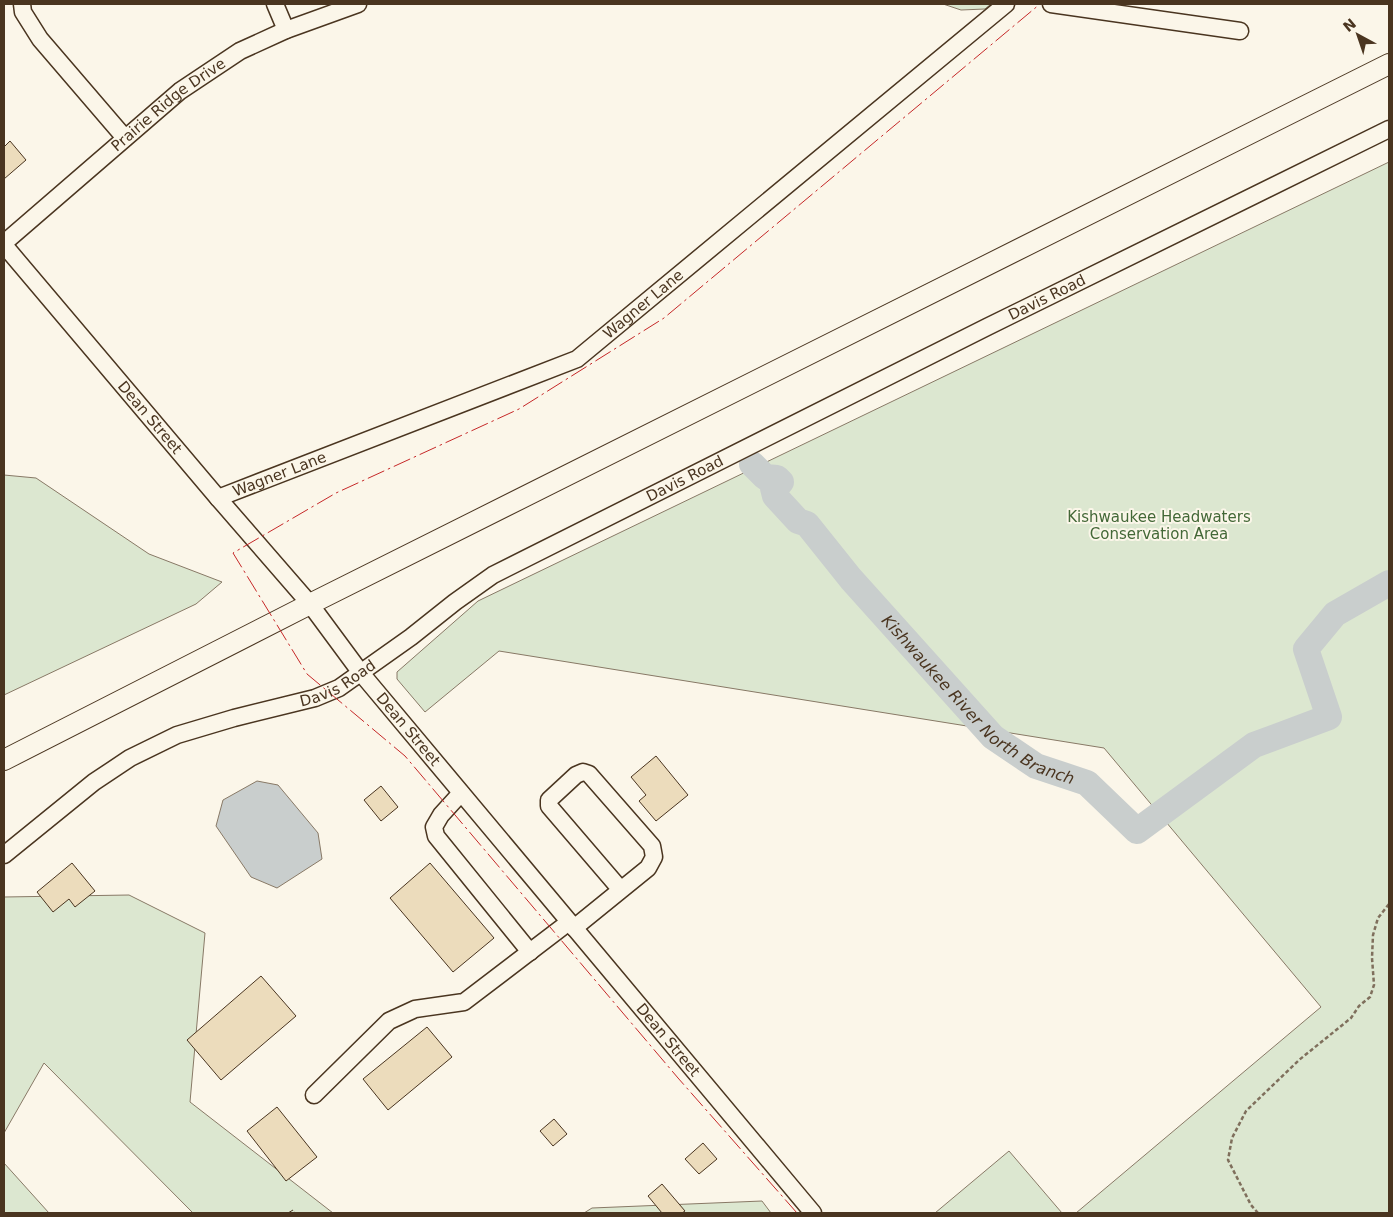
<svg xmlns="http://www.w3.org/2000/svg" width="1393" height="1217" font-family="'DejaVu Sans',sans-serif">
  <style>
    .green { fill: #dce7d0; stroke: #887966 }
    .water { fill: #c9cecd; stroke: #887966 }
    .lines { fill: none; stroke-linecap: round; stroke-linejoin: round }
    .river { stroke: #c9cecd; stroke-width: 26 }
    .building { fill: #ecdcbc; stroke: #4a3520 }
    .minor-casing { stroke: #4a3520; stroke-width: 19 }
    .major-casing { stroke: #4a3520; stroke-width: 22 }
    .path { stroke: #7f6f5c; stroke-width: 2.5; stroke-dasharray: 4 2.5; stroke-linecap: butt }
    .minor { stroke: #fbf6e9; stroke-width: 16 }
    .major { stroke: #fbf6e9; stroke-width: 20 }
    .fence { stroke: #4a3520; stroke-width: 1; stroke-dasharray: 6 2.5; stroke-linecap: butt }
    .power { stroke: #c62828; stroke-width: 1; stroke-dasharray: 18 4 2.5 4; stroke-linecap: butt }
    .labels { text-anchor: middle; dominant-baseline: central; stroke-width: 4; stroke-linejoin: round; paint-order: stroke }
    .street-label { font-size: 15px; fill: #4a3520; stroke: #fbf6e9 }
    .park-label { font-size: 15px; fill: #436837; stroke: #fbf6e9 }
    .water-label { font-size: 16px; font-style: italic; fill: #4a3520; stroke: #fbf6e9 }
  </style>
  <rect width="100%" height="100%" fill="#fbf6e9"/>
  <!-- green -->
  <g class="green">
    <polygon points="943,4 991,4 985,9 961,10"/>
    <polygon points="1389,162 1389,1213 1076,1213 1321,1007 1104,748 499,651 425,712 397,679 397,672 478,601"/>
    <polygon points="4,475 36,478 149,554 222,582 196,604 4,695"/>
    <polygon points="129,895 205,933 190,1102 333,1213 193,1213 44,1063 4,1133 4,897"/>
    <polygon points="1009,1151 1062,1213 935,1213"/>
    <polygon points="4,1163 49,1213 4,1213"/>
    <polygon points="762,1201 771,1213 584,1213 592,1208"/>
  </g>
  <!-- water -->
  <polygon class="water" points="257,781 278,785 318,833 322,859 277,888 251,877 216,826 223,800"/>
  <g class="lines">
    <!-- river -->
    <path class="river" id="s1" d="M752,464L765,477L777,478L781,482L773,488L775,496L798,521L807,524L851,579L993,737L1036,766L1087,783L1137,831L1254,745L1329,717L1306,649L1335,614L1389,583"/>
  </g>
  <!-- building -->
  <g class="building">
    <polygon points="10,141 26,160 4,179 4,147"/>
    <polygon points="656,756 688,795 656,821 639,801 646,795 631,777"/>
    <polygon points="381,786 398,807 381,821 364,800"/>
    <polygon points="72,863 95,891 75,907 69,899 53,912 37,892"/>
    <polygon points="430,863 494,938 453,972 390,898"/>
    <polygon points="261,976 296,1016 221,1080 187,1040"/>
    <polygon points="427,1027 452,1057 388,1110 363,1079"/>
    <polygon points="277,1107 317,1157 286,1181 247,1131"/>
    <polygon points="554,1119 567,1134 553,1146 540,1131"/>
    <polygon points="703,1143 717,1159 699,1174 685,1159"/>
    <polygon points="662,1184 685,1211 682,1213 662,1213 648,1196"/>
  </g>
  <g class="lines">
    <defs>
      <g id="minor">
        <polyline points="22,4 23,12 40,39 125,138"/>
        <polyline points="275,4 286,30"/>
        <polyline points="1051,4 1240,31"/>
        <path id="s2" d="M4,243L180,91L240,51L286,30L358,4"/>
        <path id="s3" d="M4,245L218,498L310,604L361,673L813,1213"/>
        <path id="s4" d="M218,498L577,359L1006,4"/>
        <polyline points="461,793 441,815 434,827 436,836 530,952"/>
        <path id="s5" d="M4,855L94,782L130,758L177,735L234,718L315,698L339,688L411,637L455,602L493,575L987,327L1389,129"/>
        <polyline points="574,928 648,868 654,857 652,846 589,774 583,772 576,775 549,800 549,806 621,890"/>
        <polyline points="314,1095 389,1021 415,1009 464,1002 569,922"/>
      </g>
      <polyline id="major" points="4,760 310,604 1389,64"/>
    </defs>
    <!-- minor casing -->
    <use href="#minor" class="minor-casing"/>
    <!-- major casing -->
    <use href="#major" class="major-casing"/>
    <!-- path -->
    <polyline class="path" points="1258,1213 1251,1205 1228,1160 1232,1138 1246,1111 1299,1060 1351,1018 1359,1006 1370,997 1374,985 1372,958 1373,935 1378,918 1389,904"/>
    <!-- minor -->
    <use href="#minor" class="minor"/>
    <!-- major -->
    <use href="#major" class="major"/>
    <!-- fence -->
    <polyline class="fence" points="288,1213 293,1210 296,1213"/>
    <!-- power -->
    <polyline class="power" points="797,1213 678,1078 405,756 307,674 233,553 336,493 519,409 664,318 1040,4"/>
  </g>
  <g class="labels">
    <!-- street labels -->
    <g class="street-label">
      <text stroke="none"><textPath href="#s2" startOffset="215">Prairie Ridge Drive</textPath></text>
      <text stroke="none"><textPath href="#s5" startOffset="1191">Davis Road</textPath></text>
      <text stroke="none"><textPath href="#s4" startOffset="471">Wagner Lane</textPath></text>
      <text stroke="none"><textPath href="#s3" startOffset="226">Dean Street</textPath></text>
      <text stroke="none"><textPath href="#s4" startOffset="66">Wagner Lane</textPath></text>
      <text stroke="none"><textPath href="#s5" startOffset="786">Davis Road</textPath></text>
      <text stroke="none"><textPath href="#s5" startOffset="381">Davis Road</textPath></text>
      <text stroke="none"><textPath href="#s3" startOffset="631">Dean Street</textPath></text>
      <text stroke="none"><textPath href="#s3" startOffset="1036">Dean Street</textPath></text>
    </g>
    <!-- park labels -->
    <g class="park-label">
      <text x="1159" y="517">Kishwaukee Headwaters<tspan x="1159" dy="17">Conservation Area</tspan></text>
    </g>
    <!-- water labels -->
    <g class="water-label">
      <text stroke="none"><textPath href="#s1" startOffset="346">Kishwaukee River North Branch</textPath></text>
    </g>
  </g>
  <!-- border -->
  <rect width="1393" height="1217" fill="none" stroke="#4a3520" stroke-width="10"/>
  <!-- north arrow -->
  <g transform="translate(1358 35) rotate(320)" stroke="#fbf6e9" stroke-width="4" paint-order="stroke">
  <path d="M0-4L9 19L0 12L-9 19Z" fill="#4a3520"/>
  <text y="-8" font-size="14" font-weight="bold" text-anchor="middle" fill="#4a3520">N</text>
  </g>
</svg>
